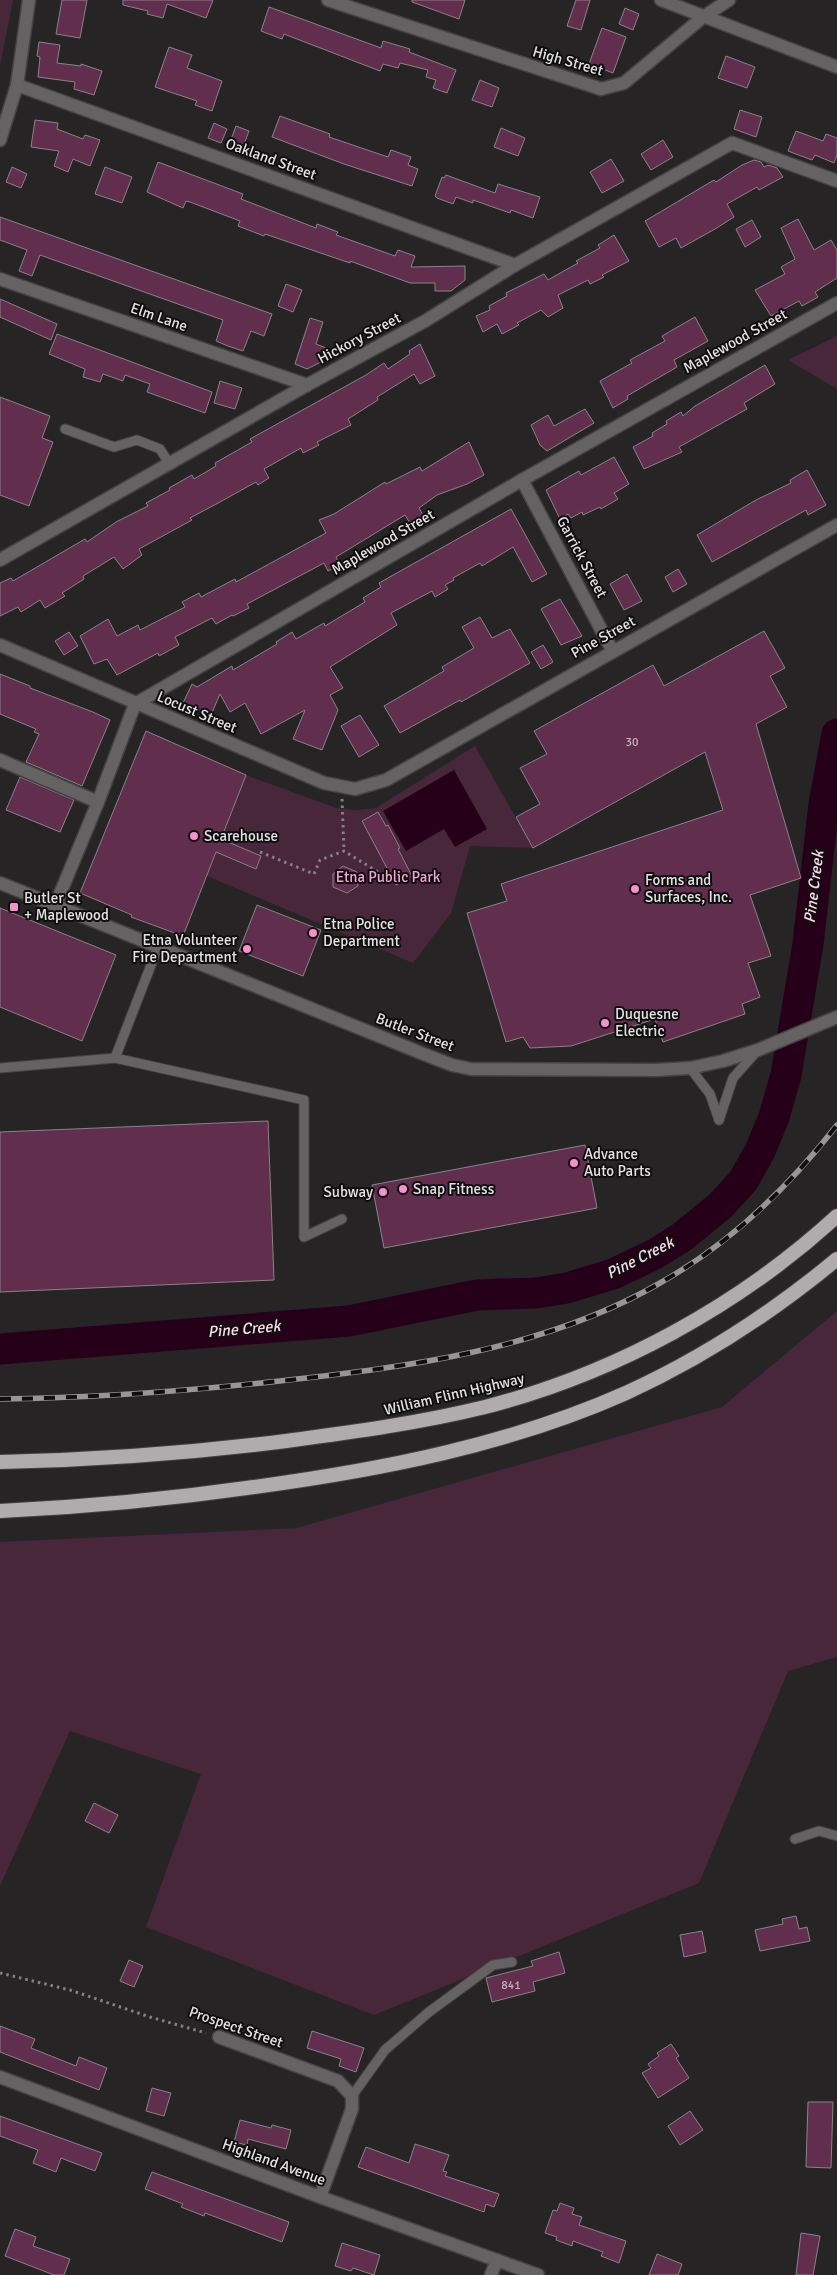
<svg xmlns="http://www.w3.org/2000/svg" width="837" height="2275" font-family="Signika,sans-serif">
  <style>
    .green { fill: #48273b }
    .water { fill: #250018 }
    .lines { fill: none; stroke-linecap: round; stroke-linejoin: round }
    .river { stroke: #250018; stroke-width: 31 }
    .building { fill: #612e4d; stroke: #888486 }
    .service-casing { stroke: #454244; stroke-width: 11 }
    .minor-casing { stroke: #454244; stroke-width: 15 }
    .tertiary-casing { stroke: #454244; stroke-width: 15 }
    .trunk-casing { stroke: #454244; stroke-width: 16 }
    .path { stroke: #838182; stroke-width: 3; stroke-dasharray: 2.5 4; stroke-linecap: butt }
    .service { stroke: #646263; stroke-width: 9 }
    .minor { stroke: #646263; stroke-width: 12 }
    .tertiary { stroke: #646263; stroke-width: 12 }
    .trunk { stroke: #b0acae; stroke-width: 14 }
    .rail-casing { stroke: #979596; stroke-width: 5.5 }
    .rail { stroke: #0f0e0f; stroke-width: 4; stroke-dasharray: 11; stroke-linecap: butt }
    .poi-dot { fill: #f790cd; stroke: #0f0e0f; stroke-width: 2 }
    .labels { text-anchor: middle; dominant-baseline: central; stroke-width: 4; stroke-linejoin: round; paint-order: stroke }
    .number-label { font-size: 12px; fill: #c2b4bd }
    .street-label { font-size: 15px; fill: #e3e1e2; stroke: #0f0e0f }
    .poi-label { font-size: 15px; fill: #e3e1e2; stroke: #0f0e0f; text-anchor: start }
    .park-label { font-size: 15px; fill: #f7a4d4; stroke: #0f0e0f }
    .water-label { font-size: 16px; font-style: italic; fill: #fbd8eb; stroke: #0f0e0f }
  </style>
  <rect width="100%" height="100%" fill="#272426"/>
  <!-- green -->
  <g class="green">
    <polygon points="0,0 13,0 0,65"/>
    <polygon points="837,336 837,389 788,360"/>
    <polygon points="475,746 533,848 470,846 451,913 413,963 207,876 246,775 336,808 355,810 376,808"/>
    <polygon points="837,1311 837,1657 788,1671 699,1883 374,2015 146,1927 201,1774 70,1731 0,1886 0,1542 297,1528 722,1407"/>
  </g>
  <!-- water -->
  <polygon class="water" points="454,770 487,829 455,847 444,829 406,851 383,811"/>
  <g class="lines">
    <!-- river -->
    <polyline class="river" points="0,1349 349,1321 477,1295 535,1293 567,1288 613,1274 655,1254 682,1237 720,1206 743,1181 760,1151 774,1117 786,1075 808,944 824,804 837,734"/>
  </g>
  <!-- building -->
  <g class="building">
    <polygon points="62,0 87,0 80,38 56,34"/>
    <polygon points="123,0 213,0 206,18 167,4 163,18 147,14 148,11 123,5"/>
    <polygon points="412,0 465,0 459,19 412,2"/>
    <polygon points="576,0 590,0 581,30 567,26"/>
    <polygon points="269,7 381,48 383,41 410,49 409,52 456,70 447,93 433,88 436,80 426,77 428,70 400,63 398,68 383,64 380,71 284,34 282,39 261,31"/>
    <polygon points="625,8 639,14 633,30 619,24"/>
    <polygon points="602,28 626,37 613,73 589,64"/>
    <polygon points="39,42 60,45 57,63 81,66 81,64 102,71 94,95 74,89 75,82 38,77 40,57 37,56"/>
    <polygon points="169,47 192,55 187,68 222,81 212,111 195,105 197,101 155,87"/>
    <polygon points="726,56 755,67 747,88 718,78"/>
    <polygon points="480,80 499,88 492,107 472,100"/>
    <polygon points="740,110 762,117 756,137 734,129"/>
    <polygon points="280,116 330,134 329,137 388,157 391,150 411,157 408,165 418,169 412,186 344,164 272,137"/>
    <polygon points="35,120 58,123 57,129 83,139 85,135 100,140 90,166 73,159 68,172 54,166 59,151 31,147"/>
    <polygon points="214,123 227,129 221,143 208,138"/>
    <polygon points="236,126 249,131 243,147 230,142"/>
    <polygon points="501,128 525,138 518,156 494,147"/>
    <polygon points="796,131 823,141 826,134 837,138 837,155 834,163 815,155 812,160 788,151"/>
    <polygon points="663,140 673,157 651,170 641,154"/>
    <polygon points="611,159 624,181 602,193 590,172"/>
    <polygon points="754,160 761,162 764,167 768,165 777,168 783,177 759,190 757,187 727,204 734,217 715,229 681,248 676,238 659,247 645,221 714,180 716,182 742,165"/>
    <polygon points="158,162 243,194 241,199 316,228 317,224 338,232 336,235 395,256 398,250 415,256 411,267 465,266 465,280 451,291 435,291 435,283 410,283 350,261 350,263 265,234 264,236 238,226 240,221 190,202 186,201 183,208 147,192"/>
    <polygon points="12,167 27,174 21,188 6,182"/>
    <polygon points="105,167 132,177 122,203 95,194"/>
    <polygon points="446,175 495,193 498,184 540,197 533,218 511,210 510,213 473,200 473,203 456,197 453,204 437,198 435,196 442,177 444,178"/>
    <polygon points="0,217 272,314 264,336 251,331 243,351 228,346 216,341 223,320 40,255 32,276 19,271 27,250 0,240"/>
    <polygon points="798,219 814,250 831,240 837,250 837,278 815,292 818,297 802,306 799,301 771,316 755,290 785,274 781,267 795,259 781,228"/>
    <polygon points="752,220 761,237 745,247 736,229"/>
    <polygon points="614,235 629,261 602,275 604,277 590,284 588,280 558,295 563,308 548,317 541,310 517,323 519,325 502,334 497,324 483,332 476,316 490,310 489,306 507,296 506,293 544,274 548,280 578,263 576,261 600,248 598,245"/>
    <polygon points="286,284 302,290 293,312 278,306"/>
    <polygon points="0,299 57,324 51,340 0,317"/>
    <polygon points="695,317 708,341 674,360 677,367 627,396 628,399 613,408 600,381 632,363 630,360 665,341 662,336"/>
    <polygon points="310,318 323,322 316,344 326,348 321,362 307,369 295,364"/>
    <polygon points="57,334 212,392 205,413 147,392 150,384 125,375 123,381 103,374 100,382 83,377 85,369 49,354"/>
    <polygon points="420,344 435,376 420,384 414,374 377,397 378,400 348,419 351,425 317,442 319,445 303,453 301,448 264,469 269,478 258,485 256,482 220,502 190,518 192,520 139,549 142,555 123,569 114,557 83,576 84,579 62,593 65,596 45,608 40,600 21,612 18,607 0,616 0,583 11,578 13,581 85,539 87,542 116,522 148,506 146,503 170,490 169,488 192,475 194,479 216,466 215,463 252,442 250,439 366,375 384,363 388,369 410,354 409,351"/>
    <polygon points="765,365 775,384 744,403 747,409 679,447 682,452 644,469 633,447 653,436 652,433 667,424 666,421 681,412 683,416 695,406"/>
    <polygon points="220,381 242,388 235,409 214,403"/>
    <polygon points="0,397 50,416 42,438 53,442 29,506 0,495"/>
    <polygon points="585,409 594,423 547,451 540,445 531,425 548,415 554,426"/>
    <polygon points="469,442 484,475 467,484 437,495 419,508 424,517 411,525 405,515 336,557 340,565 328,571 324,563 247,604 249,608 233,616 232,615 216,624 212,618 175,637 179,645 159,656 158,653 117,675 107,659 94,664 80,636 108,619 117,636 138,625 140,630 185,607 182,602 199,593 201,597 235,579 236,582 326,533 319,520 334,514 385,482 386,484 420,467 422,471"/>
    <polygon points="614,457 629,484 614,493 618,499 601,509 600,507 583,515 582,512 571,518 568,514 560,519 546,490 570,476 579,471 581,475"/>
    <polygon points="807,470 826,505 808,515 806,510 712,562 697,535 756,500 791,483 790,480"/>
    <polygon points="511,509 547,574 532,582 513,547 482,566 480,563 453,578 454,580 445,585 448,589 435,597 432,591 391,613 397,625 330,667 343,688 330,695 338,710 322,750 293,739 305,710 261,734 245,703 230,712 220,694 211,715 183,703 192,684 197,687 232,666 233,670 277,644 276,642 292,632 296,639 324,623 325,626 365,602 363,598 381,587 379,583"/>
    <polygon points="678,569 687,584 673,592 665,577"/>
    <polygon points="627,574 642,601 624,610 610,584"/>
    <polygon points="560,599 582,636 561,645 541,609"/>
    <polygon points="480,617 492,638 510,629 530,663 461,702 460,700 400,733 384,706 444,671 442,667 474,648 462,627"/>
    <polygon points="764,631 785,668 770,676 787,707 756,724 801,878 750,895 771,956 748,963 760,997 742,1004 745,1014 663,1042 655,1019 571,1046 530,1048 523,1037 506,1042 467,913 507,901 501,884 723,810 705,752 533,848 516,817 540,804 520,768 547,754 534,731 653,665 664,686"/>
    <polygon points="69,632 78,646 64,655 55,641"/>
    <polygon points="543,645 553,662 541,669 531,652"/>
    <polygon points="0,674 30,686 30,688 93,712 110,720 82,786 26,762 39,734 34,732 36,729 0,714"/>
    <polygon points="360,715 379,745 359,757 341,726"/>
    <polygon points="146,731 246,775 221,839 261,856 256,869 216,852 183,936 131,917 132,915 80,893"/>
    <polygon points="20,777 74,800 60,832 6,810"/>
    <polygon points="378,812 386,826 388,825 400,848 398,849 412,876 396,885 362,821"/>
    <polygon points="343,866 357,872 358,886 347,893 333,887 333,874"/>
    <polygon points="257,905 321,930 303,976 239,951"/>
    <polygon points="0,908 116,955 82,1041 0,1007"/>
    <polygon points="268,1121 274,1280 0,1292 0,1132"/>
    <polygon points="585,1145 597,1208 384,1248 372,1185"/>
    <polygon points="94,1803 118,1815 109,1833 85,1821"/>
    <polygon points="796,1916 799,1929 807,1927 810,1941 760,1951 755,1930 783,1924 782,1919"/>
    <polygon points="702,1931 706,1952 684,1957 680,1935"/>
    <polygon points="559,1952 565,1973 533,1982 535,1991 492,2002 486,1978 533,1966 531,1961"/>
    <polygon points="129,1960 143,1966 134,1987 120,1981"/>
    <polygon points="0,2026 35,2039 31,2048 76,2066 79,2057 107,2068 99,2090 0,2052"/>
    <polygon points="312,2031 364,2048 356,2072 339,2066 341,2059 307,2048"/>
    <polygon points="671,2044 679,2056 676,2058 689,2078 658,2098 642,2073 651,2068 648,2064 659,2056 657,2053"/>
    <polygon points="152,2088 171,2093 164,2116 146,2111"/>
    <polygon points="808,2102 833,2102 831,2168 806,2167"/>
    <polygon points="690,2111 703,2130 680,2145 668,2126"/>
    <polygon points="0,2116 102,2153 95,2171 61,2158 56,2172 33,2163 38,2150 0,2136"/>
    <polygon points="240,2120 271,2128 272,2125 291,2130 286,2149 248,2139 247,2145 234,2142"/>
    <polygon points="415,2144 449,2155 443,2171 447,2172 445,2176 499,2194 494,2207 486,2204 484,2212 358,2167 366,2147 409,2163"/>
    <polygon points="152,2172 289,2222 282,2242 205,2213 204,2216 181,2207 183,2204 145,2189"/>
    <polygon points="560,2203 574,2208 572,2214 582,2217 579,2225 626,2241 619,2263 601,2256 603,2252 573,2241 572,2246 556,2240 557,2237 545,2233 553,2210 557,2211"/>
    <polygon points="15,2229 36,2237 33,2246 70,2259 64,2275 54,2275 5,2256"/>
    <polygon points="801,2233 820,2236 813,2275 796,2275"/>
    <polygon points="342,2243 380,2255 374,2275 353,2268 351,2271 335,2266"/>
    <polygon points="657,2254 682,2264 678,2275 649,2275"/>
  </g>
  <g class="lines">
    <defs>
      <g id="service">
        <polyline points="65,429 114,447 137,440 160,449 169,463"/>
        <polyline points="115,1058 304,1100 304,1237 342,1219"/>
        <polyline points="0,1068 115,1058 158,947"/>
        <polyline points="690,1068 710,1094 719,1120"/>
        <polyline points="719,1120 733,1078 758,1050"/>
        <polyline points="795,1839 819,1831 837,1836"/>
        <polyline points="352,2096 385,2050 429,2012 493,1965 512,1962"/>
      </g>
      <g id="minor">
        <polyline points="328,0 601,89 624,83 703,17 729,0"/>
        <polyline points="661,0 837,67"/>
        <polyline points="17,85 515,265"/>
        <polyline points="0,140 17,85 29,0"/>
        <polyline points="0,279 307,385"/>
        <polyline points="522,480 612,650"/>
        <polyline points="0,560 307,385 425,321 515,265 732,143 837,181"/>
        <polyline points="0,645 324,783 355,789 386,780 837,525"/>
        <polyline points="0,760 98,802"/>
        <polyline points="55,906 98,802 135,704 522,480 837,303"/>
        <polyline points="219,2037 338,2081 352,2096 352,2109 320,2197"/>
        <polyline points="0,2077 320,2197 538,2275"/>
        <polyline points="491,2275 497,2260"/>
      </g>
      <polyline id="tertiary" points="0,883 426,1055 452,1065 471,1069 656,1070 690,1068 723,1061 758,1050 837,1017"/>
      <g id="trunk">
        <path d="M0,1462C95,1460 192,1453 286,1441C353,1432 420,1423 485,1407C614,1374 739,1306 837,1216"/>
        <path d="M0,1511C85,1507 170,1499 254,1487C380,1470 509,1445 626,1393C703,1358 773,1312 837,1259"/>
      </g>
    </defs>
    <!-- service casing -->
    <use href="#service" class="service-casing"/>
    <!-- minor casing -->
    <use href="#minor" class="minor-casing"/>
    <!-- tertiary casing -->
    <use href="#tertiary" class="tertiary-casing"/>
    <!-- trunk casing -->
    <use href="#trunk" class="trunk-casing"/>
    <!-- path -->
    <g class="path">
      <polyline points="342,799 344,851"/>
      <polyline points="260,852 314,874 320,860 344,851 378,872"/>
      <polyline points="0,1973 70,1990 150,2017 206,2033"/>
    </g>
    <!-- service -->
    <use href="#service" class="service"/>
    <!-- minor -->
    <use href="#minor" class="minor"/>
    <!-- tertiary -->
    <use href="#tertiary" class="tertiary"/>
    <!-- trunk -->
    <use href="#trunk" class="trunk"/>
    <defs>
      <path id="rail" d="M0,1399C93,1398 187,1391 280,1381C409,1367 546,1349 660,1283C731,1243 788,1188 837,1125"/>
    </defs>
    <!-- rail casing -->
    <use href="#rail" class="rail-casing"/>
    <!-- rail -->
    <use href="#rail" class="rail"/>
  </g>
  <!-- markers -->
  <g class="poi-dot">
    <circle cx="194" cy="836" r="5"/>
    <circle cx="635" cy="889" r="5"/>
    <rect x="9" y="902" width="10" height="10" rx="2.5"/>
    <circle cx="313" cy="933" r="5"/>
    <circle cx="247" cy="949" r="5"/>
    <circle cx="605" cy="1023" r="5"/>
    <circle cx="574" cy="1163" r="5"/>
    <circle cx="403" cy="1189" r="5"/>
    <circle cx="383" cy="1192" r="5"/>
  </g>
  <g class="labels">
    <!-- number labels -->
    <g class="number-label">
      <text x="632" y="742">30</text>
      <text x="511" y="1985">841</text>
    </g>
    <!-- street labels -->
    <g class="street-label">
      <text transform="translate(568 61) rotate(16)">High Street</text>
      <text transform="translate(271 159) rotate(20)">Oakland Street</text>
      <text transform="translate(159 317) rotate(19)">Elm Lane</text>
      <text transform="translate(359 338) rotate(-28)">Hickory Street</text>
      <text transform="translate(735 341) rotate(-29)">Maplewood Street</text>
      <text transform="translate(383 542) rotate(-30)">Maplewood Street</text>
      <text transform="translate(582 557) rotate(62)">Garrick Street</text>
      <text transform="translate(603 637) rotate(-29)">Pine Street</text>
      <text transform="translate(197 712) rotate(23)">Locust Street</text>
      <text transform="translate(415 1032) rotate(21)">Butler Street</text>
      <text transform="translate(454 1394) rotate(-13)">William Flinn Highway</text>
      <text transform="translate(236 2027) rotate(19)">Prospect Street</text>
      <text transform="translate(274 2162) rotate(20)">Highland Avenue</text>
    </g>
    <!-- poi labels -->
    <g class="poi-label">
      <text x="204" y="836">Scarehouse</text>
      <text x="645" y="880">Forms and<tspan x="645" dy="17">Surfaces, Inc.</tspan></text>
      <text x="24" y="898">Butler St<tspan x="24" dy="17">+ Maplewood</tspan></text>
      <text x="323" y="924">Etna Police<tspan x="323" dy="17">Department</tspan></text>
      <text x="237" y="940" text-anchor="end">Etna Volunteer<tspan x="237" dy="17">Fire Department</tspan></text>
      <text x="615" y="1014">Duquesne<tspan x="615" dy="17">Electric</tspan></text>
      <text x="584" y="1154">Advance<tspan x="584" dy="17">Auto Parts</tspan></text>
      <text x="413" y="1189">Snap Fitness</text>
      <text x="373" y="1192" text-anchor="end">Subway</text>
    </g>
    <!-- park labels -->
    <g class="park-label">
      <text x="388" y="877">Etna Public Park</text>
    </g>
    <!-- water labels -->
    <g class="water-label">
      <text transform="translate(814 887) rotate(-83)">Pine Creek</text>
      <text transform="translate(640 1258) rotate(-27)">Pine Creek</text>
      <text transform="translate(244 1329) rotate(-5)">Pine Creek</text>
    </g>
  </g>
</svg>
